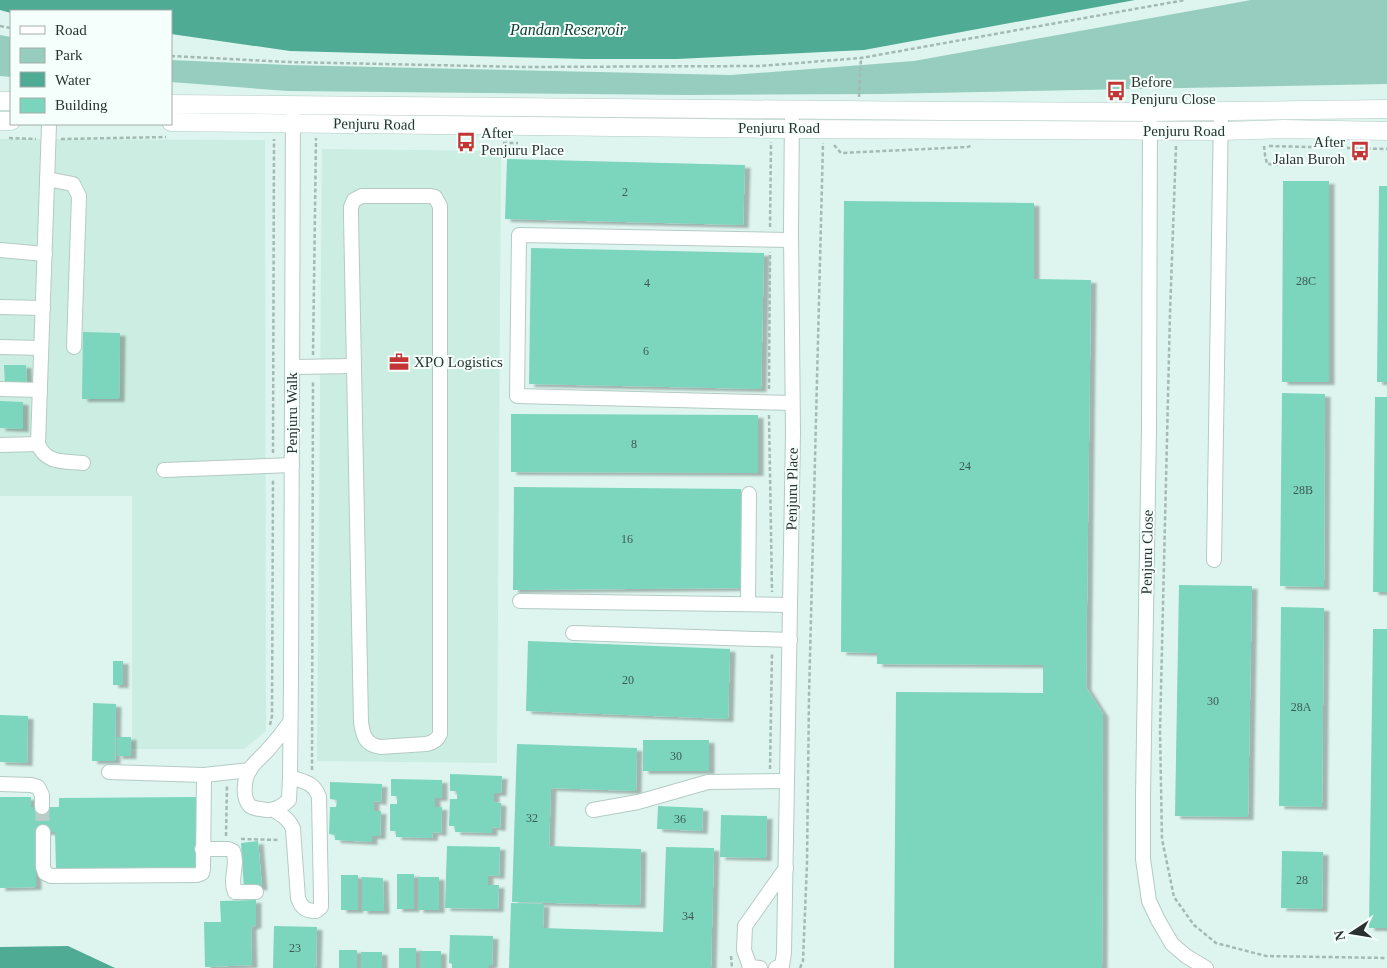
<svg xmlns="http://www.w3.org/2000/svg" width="1387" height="968" font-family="Georgia,serif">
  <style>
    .built { fill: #cbede2 }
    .green { fill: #97cdbe }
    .water { fill: #4fab94 }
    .building { fill: #7bd5bd; filter: url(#shadow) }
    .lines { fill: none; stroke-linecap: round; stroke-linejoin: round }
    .minor-tunnel { stroke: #b9cec8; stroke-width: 14; stroke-dasharray: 14 7; stroke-linecap: butt }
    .minor-casing { stroke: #b4cbc4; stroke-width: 16 }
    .major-casing { stroke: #b4cbc4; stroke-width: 19 }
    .path { stroke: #a5b9b3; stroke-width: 2.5; stroke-dasharray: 4 2.5; stroke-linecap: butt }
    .minor { stroke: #fff; stroke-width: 14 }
    .major { stroke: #fff; stroke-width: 18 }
    .labels { text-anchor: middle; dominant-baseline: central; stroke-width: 4; stroke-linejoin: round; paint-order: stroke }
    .number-label { font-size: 12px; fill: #3e5b53 }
    .poi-label { font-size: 15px; fill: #293230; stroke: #f5fffb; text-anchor: start }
    .street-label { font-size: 15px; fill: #293230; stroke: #f5fffb }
    .water-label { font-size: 16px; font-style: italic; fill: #123c32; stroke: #f5fffb }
  </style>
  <defs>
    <filter id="shadow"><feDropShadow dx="5.5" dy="3" stdDeviation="1" flood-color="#0004"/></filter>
  </defs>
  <rect width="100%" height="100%" fill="#ddf5ee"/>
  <!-- built -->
  <g class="built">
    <polygon points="0,139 265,140 266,731 244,749 132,749 132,496 0,496"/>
    <polygon points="322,149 501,151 497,763 317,761"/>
  </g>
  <!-- green -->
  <g class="green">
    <polygon points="1251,0 1387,0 1387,84 881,94 688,95 288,91 171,82 171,60 288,65 731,75 914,61"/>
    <polygon points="0,35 11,37 11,77 0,76"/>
  </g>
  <!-- water -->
  <g class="water">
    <polygon points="0,0 1135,0 864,50 677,59 585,59 290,51 171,34 171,11 11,11 11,13 0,10"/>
    <polygon points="68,946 115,968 0,968 0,947"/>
  </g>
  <!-- building -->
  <g class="building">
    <polygon points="507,159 745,165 743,225 505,219"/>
    <polygon points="1283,181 1329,181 1329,382 1282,382"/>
    <polygon points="1379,186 1387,186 1387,382 1377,382"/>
    <polygon points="844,201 1034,203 1034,279 1091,280 1086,687 1103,714 1102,968 894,968 896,692 1043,693 1043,665 877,664 877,653 841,652"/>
    <polygon points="531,248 764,253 761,389 529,384"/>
    <polygon points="83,332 120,333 119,399 82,399"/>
    <polygon points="4,365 26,365 27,385 5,385"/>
    <polygon points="1282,393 1325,394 1324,587 1280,586"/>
    <polygon points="1375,397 1387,397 1387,592 1373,592"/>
    <polygon points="0,401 23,402 23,429 0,428"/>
    <polygon points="511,414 758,415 758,473 511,472"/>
    <polygon points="514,487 741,489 741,588 513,590"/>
    <polygon points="1179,585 1252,586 1248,817 1175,816"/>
    <polygon points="1281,607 1324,608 1322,807 1279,806"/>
    <polygon points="1373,629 1387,629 1387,928 1369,928"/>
    <polygon points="528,641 730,649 728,719 526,711"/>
    <rect x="113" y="661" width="10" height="24"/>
    <polygon points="93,703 116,704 115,761 92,761"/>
    <polygon points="0,715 28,716 27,763 0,762"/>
    <rect x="117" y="737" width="14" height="19"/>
    <rect x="643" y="740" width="66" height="31"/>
    <polygon points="517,744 637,748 636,791 551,788 549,846 641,849 640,905 512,902"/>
    <polygon points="450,774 502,776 501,793 494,793 494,802 501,803 500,828 492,827 492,833 455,832 455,826 449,826 450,799 457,799 457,791 450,791"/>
    <polygon points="391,779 442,780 442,798 435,798 435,807 442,807 441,833 433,832 432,838 396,837 396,831 390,831 390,804 397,804 397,796 391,796"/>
    <polygon points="330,782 382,784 381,802 374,801 374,811 381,811 380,836 372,836 372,842 335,840 335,835 329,834 330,807 336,807 337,800 330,799"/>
    <polygon points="0,797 31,797 31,807 59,807 59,798 196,797 196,868 56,869 55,832 36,832 36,887 0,888"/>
    <polygon points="658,806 703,808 702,831 657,829"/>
    <polygon points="721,815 767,816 766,858 720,857"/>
    <polygon points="258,841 262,887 244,889 241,843"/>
    <polygon points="447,846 500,847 499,876 488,875 488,885 499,885 498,909 445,908"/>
    <polygon points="666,847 714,848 711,968 509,968 511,903 544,904 543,928 663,932"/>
    <polygon points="1282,851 1323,852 1322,909 1281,908"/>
    <rect x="397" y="874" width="17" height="35"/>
    <rect x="341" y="875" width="17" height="35"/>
    <polygon points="362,877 383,878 384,911 362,911"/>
    <rect x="418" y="877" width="21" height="33"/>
    <polygon points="256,900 256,925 251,927 252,965 205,967 204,922 221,922 220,901"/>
    <polygon points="274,926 317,927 316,968 273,968"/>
    <polygon points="450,935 493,936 492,965 489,965 489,968 452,968 452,964 449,963"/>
    <rect x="399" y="948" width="17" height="20"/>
    <rect x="339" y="950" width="18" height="18"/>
    <rect x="420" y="951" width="21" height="17"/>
    <rect x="361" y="952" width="21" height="16"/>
  </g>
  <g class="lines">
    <!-- minor-tunnel -->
    <polyline class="minor-tunnel" points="42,807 43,832"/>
    <defs>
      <g id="minor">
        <polyline points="1150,120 1149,428 1143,797 1143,859 1149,901 1158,920 1172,944 1186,956 1206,968"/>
        <path d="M49,124L38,444C46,464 64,461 83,463"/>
        <polyline points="47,179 73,184 79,196 74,347"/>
        <path d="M362,196H431L435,197L440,206V734C437,741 432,743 426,744L380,747C365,744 363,736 361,722L351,216V207L354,200Z"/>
        <polyline points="791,240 519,235 517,396 792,403"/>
        <polyline points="0,250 45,254"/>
        <polyline points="0,307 43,308"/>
        <polyline points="0,347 41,348"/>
        <polyline points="292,367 354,366"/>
        <polyline points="0,389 40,390"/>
        <polyline points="0,445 38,444"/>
        <polyline points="164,470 292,465"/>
        <polyline points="1214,560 1221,110"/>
        <polyline points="520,601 790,605"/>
        <polyline points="748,604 749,494"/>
        <polyline points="573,633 790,640"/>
        <path d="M290,722C283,732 275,742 266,752C261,757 254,763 250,769C244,778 242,798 250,806C253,808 257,809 261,809C272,812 280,808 289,800L290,777L291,680L293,104"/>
        <polyline points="109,772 204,775 250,770"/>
        <polyline points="0,784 31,785 38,787 42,795 42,807"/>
        <path d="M274,810C282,815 290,820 293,829L298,898C301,907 305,911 316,911L321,907V898L319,797C314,782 304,782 290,777"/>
        <polyline points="593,810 638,802 708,782 787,781"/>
        <polyline points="43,832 43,867 45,873 51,876 197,875 202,873 203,869 204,775"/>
        <path d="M202,849H228L233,851C239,864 229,879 235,892H256"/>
        <polyline points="760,968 750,967 744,950 745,926 786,868"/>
        <polyline points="776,968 782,966 784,953 793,433 791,232 792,110"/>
      </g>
      <g id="major">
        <polyline points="0,101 11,101"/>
        <polyline points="171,104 943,111 1150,112 1387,109"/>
        <polyline points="0,121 11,121"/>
        <polyline points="171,122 792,129 1221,131 1284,129 1387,131"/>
      </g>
    </defs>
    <!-- minor casing -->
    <use href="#minor" class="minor-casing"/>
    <!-- major casing -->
    <use href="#major" class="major-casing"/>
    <!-- path -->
    <g class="path">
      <polyline points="0,26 11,28"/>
      <polyline points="171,56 288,62 525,67 759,66 861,58 1185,0"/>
      <polyline points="859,97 861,58"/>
      <polyline points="9,138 36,139"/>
      <polyline points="61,139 166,137"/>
      <polyline points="503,143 518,143"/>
      <polyline points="834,145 841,153 968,147 972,145"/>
      <polyline points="1176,146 1170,313 1160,731 1162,839 1174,897 1194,925 1216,943 1266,956 1387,958"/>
      <polyline points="1264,146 1265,155 1267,164 1296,165"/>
      <polyline points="1269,146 1387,149"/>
      <polyline points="770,227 771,142"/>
      <polyline points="313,355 316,138"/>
      <polyline points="769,389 770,252"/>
      <polyline points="769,415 772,592"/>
      <polyline points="273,453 274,139"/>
      <polyline points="270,725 272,716 273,479"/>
      <polyline points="770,769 772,652"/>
      <polyline points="312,770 313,381"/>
      <polyline points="226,836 227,784"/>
      <polyline points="241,839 280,840"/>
      <polyline points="731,956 732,968"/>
      <polyline points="800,968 803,961 807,863 809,696 823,143"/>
    </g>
    <!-- minor -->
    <use href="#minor" class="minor"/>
    <!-- major -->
    <use href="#major" class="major"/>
  </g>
  <!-- icons -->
  <defs>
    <symbol id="bus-bare" viewBox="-9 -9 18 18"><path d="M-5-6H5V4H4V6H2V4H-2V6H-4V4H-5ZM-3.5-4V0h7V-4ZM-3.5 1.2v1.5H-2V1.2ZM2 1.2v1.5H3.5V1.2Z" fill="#c33435" stroke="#f5fffb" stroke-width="2.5" paint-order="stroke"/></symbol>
    <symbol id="office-bare" viewBox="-9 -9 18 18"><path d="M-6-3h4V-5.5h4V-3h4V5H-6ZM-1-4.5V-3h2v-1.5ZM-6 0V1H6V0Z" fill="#c33435" stroke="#f5fffb" stroke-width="2.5" paint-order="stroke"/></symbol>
  </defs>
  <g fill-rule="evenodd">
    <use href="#bus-bare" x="1102" y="77" width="28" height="28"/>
    <use href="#bus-bare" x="452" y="128" width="28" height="28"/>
    <use href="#bus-bare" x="1346" y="137" width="28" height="28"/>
    <use href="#office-bare" x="385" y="348" width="28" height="28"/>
  </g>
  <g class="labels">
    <!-- number labels -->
    <g class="number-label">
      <text x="625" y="192">2</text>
      <text x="1306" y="281">28C</text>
      <text x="647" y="283">4</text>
      <text x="646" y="351">6</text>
      <text x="634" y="444">8</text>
      <text x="965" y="466">24</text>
      <text x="1303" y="490">28B</text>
      <text x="627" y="539">16</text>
      <text x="628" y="680">20</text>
      <text x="1213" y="701">30</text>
      <text x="1301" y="707">28A</text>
      <text x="676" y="756">30</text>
      <text x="532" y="818">32</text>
      <text x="680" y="819">36</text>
      <text x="1302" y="880">28</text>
      <text x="688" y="916">34</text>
      <text x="295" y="948">23</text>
    </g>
    <!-- poi labels -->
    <g class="poi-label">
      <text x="1131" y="82">Before<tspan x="1131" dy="17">Penjuru Close</tspan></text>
      <text x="481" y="133">After<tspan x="481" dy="17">Penjuru Place</tspan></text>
      <text x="1345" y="142" text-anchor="end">After<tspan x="1345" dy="17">Jalan Buroh</tspan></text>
      <text x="414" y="362">XPO Logistics</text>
    </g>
    <!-- street labels -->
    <g class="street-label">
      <text transform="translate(374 124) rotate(1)">Penjuru Road</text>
      <text x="779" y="128">Penjuru Road</text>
      <text x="1184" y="131">Penjuru Road</text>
      <text transform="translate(292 413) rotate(-90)">Penjuru Walk</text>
      <text transform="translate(792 489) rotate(-89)">Penjuru Place</text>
      <text transform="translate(1147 552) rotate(-89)">Penjuru Close</text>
    </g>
    <!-- water labels -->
    <g class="water-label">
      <text x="568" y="29">Pandan Reservoir</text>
    </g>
  </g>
  <!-- legend -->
  <rect x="10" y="10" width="162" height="115" fill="#f5fffb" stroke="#a3adaa"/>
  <rect x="20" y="26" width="25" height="8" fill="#ffffff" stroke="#a3adaa"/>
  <text x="55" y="35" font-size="15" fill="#293230">Road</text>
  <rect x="20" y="48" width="25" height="15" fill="#97cdbe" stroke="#a3adaa"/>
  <text x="55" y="60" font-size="15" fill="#293230">Park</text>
  <rect x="20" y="72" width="25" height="15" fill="#4fab94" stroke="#a3adaa"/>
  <text x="55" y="85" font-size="15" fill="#293230">Water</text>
  <rect x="20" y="98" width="25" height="15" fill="#7bd5bd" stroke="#a3adaa"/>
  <text x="55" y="110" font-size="15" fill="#293230">Building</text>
  <!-- north arrow -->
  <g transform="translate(1352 933) rotate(258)" stroke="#f5fffb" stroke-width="4" paint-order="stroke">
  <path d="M0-4L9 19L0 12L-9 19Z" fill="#293230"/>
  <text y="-8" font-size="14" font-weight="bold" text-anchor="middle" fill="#293230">N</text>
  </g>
</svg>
